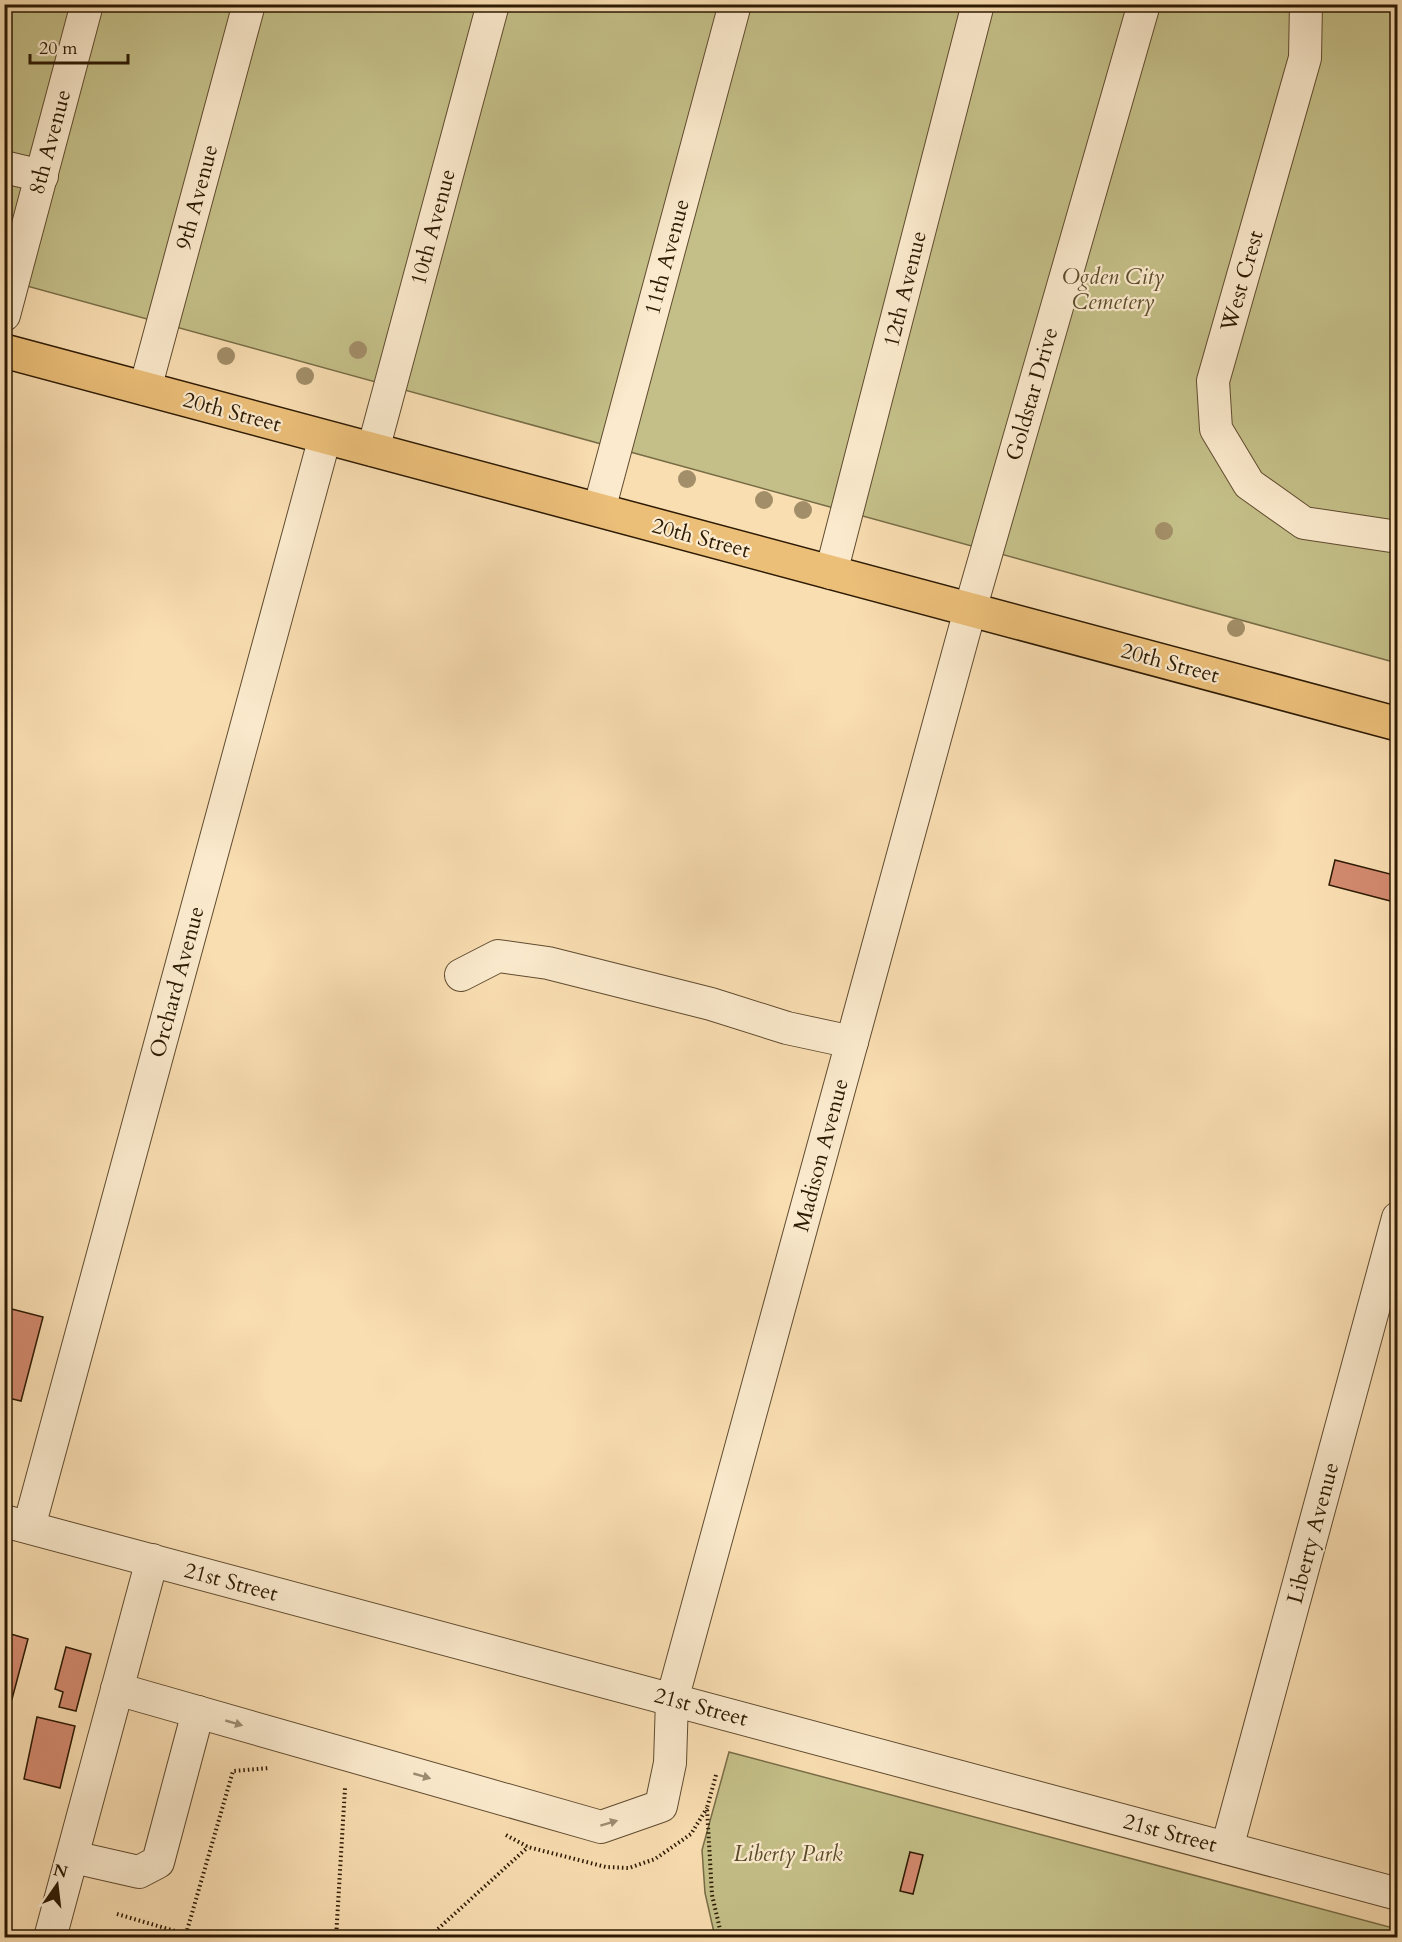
<svg xmlns="http://www.w3.org/2000/svg" width="1402" height="1942" font-family="Cardo,serif">
  <style>
    .green { fill: #c4bf88; stroke: #786c46; stroke-width: 1.5 }
    .building { fill: #d38a6f; stroke: #2d1a03; stroke-width: 1.5 }
    .lines { fill: none; stroke-linecap: round; stroke-linejoin: round }
    .minor-casing { stroke: #604b2f; stroke-width: 34 }
    .major-casing { stroke: #2d1a03; stroke-width: 36 }
    .path { stroke: #2d1a03; stroke-width: 4; stroke-dasharray: 1.5 3; stroke-linecap: butt }
    .minor { stroke: #fbeacd; stroke-width: 32 }
    .major { stroke: #ecbf79; stroke-width: 33 }
    .tree { fill: #a28e68 }
    .oneway { fill: #9e8c72 }
    .labels { text-anchor: middle; dominant-baseline: central; stroke-width: 4.5; stroke-linejoin: round; paint-order: stroke }
    .street-label { font-size: 22px; fill: #2d1a03; stroke: #fbeacd }
    .park-label { font-size: 22px; font-style: italic; fill: #5a4c2b; stroke: #fbeacd }
  </style>
  <rect width="100%" height="100%" fill="#f9deb2"/>
  <filter id="stains"><feTurbulence type="fractalNoise" baseFrequency=".00333" numOctaves="4"/><feColorMatrix values="0 0 0 0 .2 0 0 0 0 .09 0 0 0 0 .02 0 0 0 .5 -.17"/></filter>
  <radialGradient id="worn" r=".72"><stop offset=".6" stop-color="#630" stop-opacity="0"/><stop offset="1" stop-color="#630" stop-opacity=".3"/></radialGradient>
  <!-- green -->
  <g class="green">
    <polygon points="4,5 1397,5 1397,663 5,280"/>
    <polygon points="729,1752 1397,1929 1397,1937 715,1937 705,1893 702,1850"/>
  </g>
  <!-- building -->
  <g class="building">
    <polygon points="1335,860 1398,876 1398,903 1329,885"/>
    <polygon points="4,1307 43,1317 21,1401 4,1397"/>
    <polygon points="4,1632 28,1639 12,1699 4,1697"/>
    <polygon points="66,1647 91,1654 76,1711 59,1707 63,1692 55,1689"/>
    <polygon points="37,1717 75,1726 60,1788 24,1779"/>
    <polygon points="910,1852 923,1855 913,1894 900,1891"/>
  </g>
  <g class="lines">
    <defs>
      <g id="minor">
        <polyline points="1306,4 1305,58 1213,381 1216,429 1249,484 1304,523 1398,537"/>
        <polyline points="4,167 42,176"/>
        <polyline points="4,315 87,4"/>
        <polyline points="145,389 249,4"/>
        <polyline points="373,450 493,4"/>
        <polyline points="599,510 735,4"/>
        <polyline points="831,573 978,4"/>
        <polyline points="461,975 498,956 548,963 711,1004 787,1028 852,1042"/>
        <polyline points="4,1521 1398,1894"/>
        <polyline points="29,1527 325,437"/>
        <polyline points="117,1689 601,1827 661,1806 670,1763 672,1700 970,610 1144,4"/>
        <polyline points="1227,1848 1398,1218"/>
        <polyline points="73,1857 139,1872 158,1862 198,1712"/>
        <polyline points="50,1938 152,1560"/>
      </g>
      <polyline id="major" points="4,351 1398,724"/>
    </defs>
    <!-- minor casing -->
    <use href="#minor" class="minor-casing"/>
    <!-- major casing -->
    <use href="#major" class="major-casing"/>
    <!-- path -->
    <g class="path">
      <polyline points="716,1775 707,1808 712,1895 722,1938"/>
      <polyline points="506,1835 528,1847 606,1867 629,1868 655,1859 691,1834 707,1808"/>
      <polyline points="117,1914 199,1938"/>
      <polyline points="186,1934 233,1771 270,1768"/>
      <polyline points="336,1938 345,1788"/>
      <polyline points="428,1938 528,1847"/>
    </g>
    <!-- minor -->
    <use href="#minor" class="minor"/>
    <!-- major -->
    <use href="#major" class="major"/>
  </g>
  <!-- trees -->
  <g class="tree">
    <circle cx="358" cy="350" r="9"/>
    <circle cx="226" cy="356" r="9"/>
    <circle cx="305" cy="376" r="9"/>
    <circle cx="687" cy="479" r="9"/>
    <circle cx="764" cy="500" r="9"/>
    <circle cx="803" cy="510" r="9"/>
    <circle cx="1164" cy="531" r="9"/>
    <circle cx="1236" cy="628" r="9"/>
  </g>
  <!-- one-way arrows -->
  <defs><path id="oneway-solid" d="M-6-.8H1V-3.2L6.5 0L1 3.2V.8H-6Z" transform="scale(1.5)"/></defs>
  <g class="oneway">
    <use href="#oneway-solid" transform="translate(234 1723) rotate(16)"/>
    <use href="#oneway-solid" transform="translate(422 1776) rotate(16)"/>
    <use href="#oneway-solid" transform="translate(609 1823) rotate(-17)"/>
  </g>
  <g class="labels">
    <!-- street labels -->
    <g class="street-label">
      <text transform="translate(50 142) rotate(-75)">8th Avenue</text>
      <text transform="translate(197 197) rotate(-75)">9th Avenue</text>
      <text transform="translate(433 227) rotate(-75)">10th Avenue</text>
      <text transform="translate(667 257) rotate(-75)">11th Avenue</text>
      <text transform="translate(1242 281) rotate(-74)">West Crest</text>
      <text transform="translate(905 289) rotate(-76)">12th Avenue</text>
      <text transform="translate(1032 394) rotate(-74)">Goldstar Drive</text>
      <text transform="translate(232 412) rotate(15)">20th Street</text>
      <text transform="translate(701 538) rotate(15)">20th Street</text>
      <text transform="translate(1170 663) rotate(15)">20th Street</text>
      <text transform="translate(177 982) rotate(-75)">Orchard Avenue</text>
      <text transform="translate(821 1155) rotate(-75)">Madison Avenue</text>
      <text transform="translate(1313 1533) rotate(-75)">Liberty Avenue</text>
      <text transform="translate(231 1582) rotate(15)">21st Street</text>
      <text transform="translate(701 1707) rotate(15)">21st Street</text>
      <text transform="translate(1170 1833) rotate(15)">21st Street</text>
    </g>
    <!-- park labels -->
    <g class="park-label">
      <text x="1113" y="277">Ogden City<tspan x="1113" dy="25">Cemetery</tspan></text>
      <text x="788" y="1854">Liberty Park</text>
    </g>
  </g>
  <!-- margin -->
  <rect width="1402" height="1942" fill="none" stroke="#f9deb2" stroke-width="24"/>
  <rect x="6" y="6" width="1390" height="1930" fill="none" stroke="#2d1a03" stroke-width="3"/>
  <rect x="12" y="12" width="1378" height="1918" fill="none" stroke="#2d1a03" stroke-width="1.5"/>
  <!-- north arrow -->
  <g transform="translate(57 1885) rotate(14)" stroke="#fbeacd" stroke-width="4.5" paint-order="stroke">
  <path d="M0-4.5L10 22L0 15L-10 22Z" fill="#2d1a03"/>
  <text y="-9" font-size="16" font-weight="bold" text-anchor="middle" fill="#2d1a03">N</text>
  </g>
  <!-- scale -->
  <path d="M30 54v9h98v-9" fill="none" stroke="#2d1a03" stroke-width="3"/>
  <text x="39" y="54" font-size="18" fill="#2d1a03" stroke="#fbeacd" stroke-width="4.5" paint-order="stroke">20 m</text>
  <rect width="100%" height="100%" filter="url(#stains)"/>
  <rect width="100%" height="100%" fill="url(#worn)"/>
</svg>
